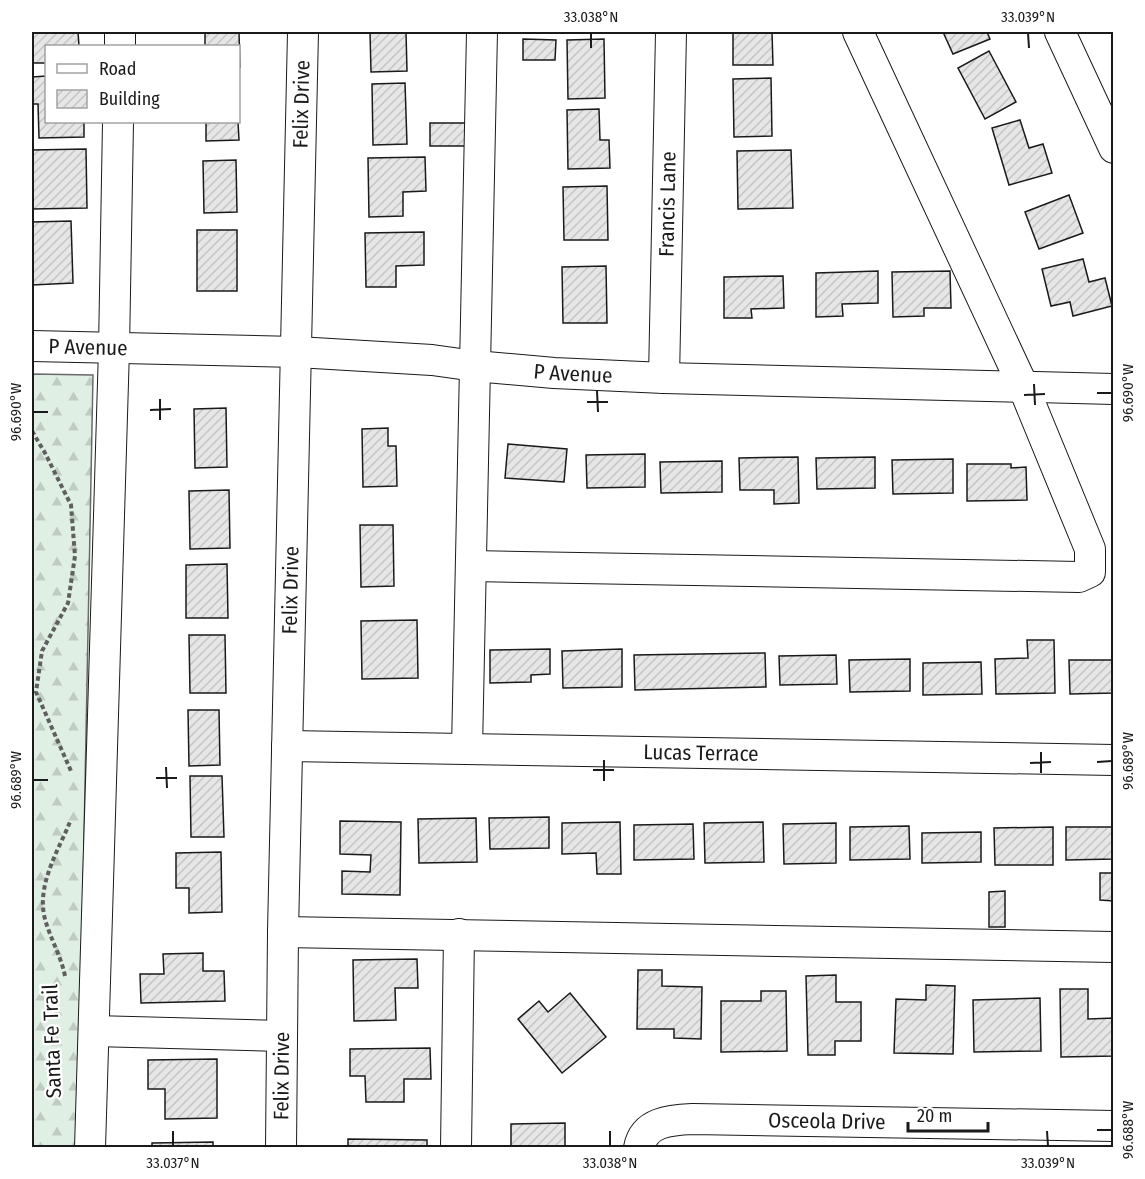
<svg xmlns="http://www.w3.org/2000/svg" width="1145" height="1179" font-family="'Fira Sans Condensed',sans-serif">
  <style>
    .forest { fill: url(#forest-firs); stroke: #6a6a6a; stroke-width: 1.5 }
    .building { fill: url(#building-hatch); stroke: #1a1a1a; stroke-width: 1.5 }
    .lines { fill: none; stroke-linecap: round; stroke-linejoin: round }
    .minor-casing { stroke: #1a1a1a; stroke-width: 32 }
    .path { stroke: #5f5f5f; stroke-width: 4; stroke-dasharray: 4.5 3; stroke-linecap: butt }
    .minor { stroke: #fff; stroke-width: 30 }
    .ticks { fill: none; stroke: #1a1a1a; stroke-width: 2 }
    .labels { text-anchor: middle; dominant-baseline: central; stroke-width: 4.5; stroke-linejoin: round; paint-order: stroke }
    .street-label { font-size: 21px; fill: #1a1a1a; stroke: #fff }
    .neatline { fill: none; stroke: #1a1a1a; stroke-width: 2 }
    .ticks-label { font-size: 15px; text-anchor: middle; fill: #1a1a1a }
  </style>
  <defs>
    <pattern id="forest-firs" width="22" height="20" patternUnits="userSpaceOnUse" patternTransform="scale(1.5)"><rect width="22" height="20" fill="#e0efe3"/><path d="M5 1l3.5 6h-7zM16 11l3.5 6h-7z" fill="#c0ccc2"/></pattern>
    <pattern id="building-hatch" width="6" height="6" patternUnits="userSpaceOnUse" patternTransform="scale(1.5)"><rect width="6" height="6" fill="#e6e6e6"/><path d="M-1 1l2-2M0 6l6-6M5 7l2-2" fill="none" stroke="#c5c5c5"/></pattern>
  </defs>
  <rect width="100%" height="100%" fill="#fff"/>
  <!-- forest -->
  <polygon class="forest" points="32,374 93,375 78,1147 32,1148"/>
  <!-- building -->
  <g class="building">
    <polygon points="32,32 78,32 79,46 46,46 46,63 32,63"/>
    <polygon points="205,32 239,32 240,68 238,46 205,46"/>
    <polygon points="370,32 406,32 407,71 371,72"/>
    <polygon points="733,32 772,32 773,65 733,65"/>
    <polygon points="943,32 987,32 990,39 953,54"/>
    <polygon points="523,39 556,40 555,60 523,60"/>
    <polygon points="604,39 605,98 568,99 567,40"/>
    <polygon points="989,51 1016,102 985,119 958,68"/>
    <polygon points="46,76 46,122 84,122 84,137 39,138 38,104 32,104 32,77"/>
    <polygon points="771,78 772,136 734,137 733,79"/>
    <polygon points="405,83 407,144 373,145 372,84"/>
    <polygon points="599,109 600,140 609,140 610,168 568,169 567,110"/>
    <polygon points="1020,120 1029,148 1043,144 1052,173 1009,185 992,128"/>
    <polygon points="206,122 238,122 239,140 206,141"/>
    <rect x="430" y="123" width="36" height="23"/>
    <polygon points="86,149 87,208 32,209 32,150"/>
    <polygon points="791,150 793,208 738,209 737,151"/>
    <polygon points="425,157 426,191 403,192 403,216 369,217 368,158"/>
    <polygon points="236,160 237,212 204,213 203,161"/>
    <polygon points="607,186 608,240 564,240 563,187"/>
    <polygon points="1069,195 1083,233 1039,249 1025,212"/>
    <polygon points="71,221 73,283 32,285 32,222"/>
    <rect x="197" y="230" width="40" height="61"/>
    <polygon points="424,232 424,265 396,266 396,287 366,287 365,233"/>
    <polygon points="1083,259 1089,282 1105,278 1112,306 1073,316 1070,302 1051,306 1042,269"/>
    <polygon points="606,266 607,323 563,323 562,267"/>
    <polygon points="878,271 878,303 842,304 843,316 816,317 816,273"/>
    <polygon points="950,271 951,308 924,308 924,316 893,317 892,272"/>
    <polygon points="783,276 784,308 751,309 752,318 724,318 724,277"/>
    <polygon points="226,408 227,467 195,468 194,409"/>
    <polygon points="388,428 388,446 396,446 397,486 363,487 362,429"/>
    <polygon points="508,444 567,449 564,482 505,478"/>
    <polygon points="645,454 645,487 587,488 586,455"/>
    <polygon points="798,457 799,503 774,504 774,490 740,490 739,458"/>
    <polygon points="875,457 875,488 817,489 816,458"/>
    <polygon points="953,459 953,493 893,494 892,460"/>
    <polygon points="722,461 722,492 661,493 660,462"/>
    <polygon points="967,464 1011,464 1011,468 1026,467 1027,500 967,501"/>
    <polygon points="229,490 230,548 190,549 189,491"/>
    <polygon points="360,525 393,525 394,586 361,587"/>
    <polygon points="227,564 228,618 186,618 186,565"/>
    <polygon points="417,620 418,678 362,679 361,621"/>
    <polygon points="189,635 225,635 226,693 190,693"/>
    <polygon points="1027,640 1054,640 1055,693 996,694 995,659 1028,658"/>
    <polygon points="550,649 550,674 531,675 531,682 490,683 490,650"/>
    <polygon points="622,649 622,687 563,688 562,651"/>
    <polygon points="765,653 766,687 635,690 634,655"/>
    <polygon points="836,655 837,684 780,685 779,656"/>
    <polygon points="910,659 910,691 850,692 849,660"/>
    <polygon points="1069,660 1114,660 1114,693 1070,694"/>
    <polygon points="981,662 982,694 923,695 923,663"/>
    <polygon points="188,710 219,710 220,765 189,766"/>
    <polygon points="190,776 222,776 224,837 191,837"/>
    <polygon points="549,817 549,848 490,849 489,818"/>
    <polygon points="476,818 477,862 419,863 418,819"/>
    <polygon points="340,821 401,822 400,895 342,894 342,871 370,872 371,855 340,854"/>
    <polygon points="620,822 621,874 597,874 596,853 562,854 562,823"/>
    <polygon points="763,822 764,862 705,863 704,823"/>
    <polygon points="836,823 836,863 784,864 783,824"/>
    <polygon points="693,824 694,859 634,860 634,825"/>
    <polygon points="909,826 910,859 850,860 850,827"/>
    <polygon points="1053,827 1053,865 995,865 994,828"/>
    <polygon points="1066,827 1114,827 1114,859 1066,860"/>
    <polygon points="981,832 981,862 922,863 922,833"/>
    <polygon points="221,852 222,912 189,913 189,888 176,888 176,853"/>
    <polygon points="1100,873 1114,873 1114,901 1100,900"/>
    <polygon points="1005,891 1005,927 989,927 989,892"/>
    <polygon points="203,953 203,971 224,971 225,1001 141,1003 140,974 164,974 163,954"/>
    <polygon points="417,959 418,988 395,988 396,1020 354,1021 353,960"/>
    <polygon points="638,970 662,970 662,986 702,987 701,1039 674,1038 674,1029 637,1029"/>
    <polygon points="836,975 836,1002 861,1002 861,1041 835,1041 835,1055 808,1055 806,976"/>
    <polygon points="926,985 955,986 953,1054 894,1053 896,999 926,1000"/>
    <polygon points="1060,989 1088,989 1088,1019 1114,1018 1114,1056 1061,1057"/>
    <polygon points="761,991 786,991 787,1051 721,1052 721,1001 761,1001"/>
    <polygon points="570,993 606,1037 562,1073 518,1019 539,1001 548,1012"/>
    <polygon points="1040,998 1041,1051 974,1052 973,1000"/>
    <polygon points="430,1048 431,1079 404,1079 404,1102 366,1102 365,1076 350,1076 350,1049"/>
    <polygon points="217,1059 217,1118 165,1119 165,1089 148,1089 148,1060"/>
    <polygon points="565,1123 565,1148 511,1148 511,1124"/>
    <polygon points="348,1139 427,1140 427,1148 348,1148"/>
    <polygon points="213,1142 213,1148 152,1148 152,1143"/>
  </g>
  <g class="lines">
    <defs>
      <g id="minor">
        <polyline points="1060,32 1114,148"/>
        <polyline points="120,46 120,32"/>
        <path id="s1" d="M32,346L297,352L432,360L475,366L554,373L664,378L1114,389"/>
        <path id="s2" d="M664,378L671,32"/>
        <polyline points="472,566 1079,577 1090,572 1090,549 1023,386 858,32"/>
        <path id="s3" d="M287,746L1114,760"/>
        <polyline points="467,749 482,32"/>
        <polyline points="283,932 1114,947"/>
        <polyline points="94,1031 282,1036"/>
        <polyline points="90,1148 114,349 118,122"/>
        <path id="s4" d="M281,1148L283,932L303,32"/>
        <polyline points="456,1148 459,934"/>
        <path id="s5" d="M639,1148C644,1121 672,1120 693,1119L1114,1126"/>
      </g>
    </defs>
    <!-- minor casing -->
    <use href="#minor" class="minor-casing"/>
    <!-- path -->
    <g class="path">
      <polyline points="32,431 45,453 71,505 75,556 68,603 42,651 36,692 71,771"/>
      <path d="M65,976C61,956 50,938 45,919C36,886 58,851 70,822"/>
    </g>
    <!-- minor -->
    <use href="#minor" class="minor"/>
  </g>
  <!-- ticks -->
  <path class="ticks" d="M591,33V48M1028,33L1029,48M1034,384L1035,405M597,391L598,412M1097,393H1112M1024,395L1045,394M160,399V420M587,402H608M150,410L171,409M33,412H48M1041,752V773M604,760V781M1097,762L1112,761M1030,763L1051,762M166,767L167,788M593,770H614M156,778H177M33,780H48M1097,1130H1112M173,1131V1146M610,1131V1146M1047,1131L1048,1146"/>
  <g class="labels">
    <!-- street labels -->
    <g class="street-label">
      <text stroke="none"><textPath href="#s4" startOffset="1044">Felix Drive</textPath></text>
      <text stroke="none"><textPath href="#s2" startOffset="174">Francis Lane</textPath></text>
      <text stroke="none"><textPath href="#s1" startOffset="56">P Avenue</textPath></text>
      <text stroke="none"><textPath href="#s1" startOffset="542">P Avenue</textPath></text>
      <text stroke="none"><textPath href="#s4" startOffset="558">Felix Drive</textPath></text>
      <text stroke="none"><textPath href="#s3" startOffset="414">Lucas Terrace</textPath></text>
      <text transform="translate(52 1041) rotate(-92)">Santa Fe Trail</text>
      <text stroke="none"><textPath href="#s4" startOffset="72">Felix Drive</textPath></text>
      <text stroke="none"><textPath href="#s5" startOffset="201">Osceola Drive</textPath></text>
    </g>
  </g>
  <!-- border -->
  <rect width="1145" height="1179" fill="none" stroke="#ffffff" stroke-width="66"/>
  <!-- legend -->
  <rect x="45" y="45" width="195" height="78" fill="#ffffff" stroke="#a3a3a3" stroke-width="1.5"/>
  <rect x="57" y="64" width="30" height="9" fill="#ffffff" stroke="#a3a3a3" stroke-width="1.5"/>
  <text x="99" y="75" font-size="18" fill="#1a1a1a">Road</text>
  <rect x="57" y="90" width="30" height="18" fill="url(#building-hatch)" stroke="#a3a3a3" stroke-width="1.5"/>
  <text x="99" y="105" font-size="18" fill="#1a1a1a">Building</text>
  <!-- scale -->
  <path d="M908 1122v9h80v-9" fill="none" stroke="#1a1a1a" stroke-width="3"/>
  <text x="917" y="1122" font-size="18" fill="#1a1a1a" stroke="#ffffff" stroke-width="4.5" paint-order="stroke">20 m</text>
  <rect x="33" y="33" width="1079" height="1113" class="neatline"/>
  <g class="ticks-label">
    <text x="591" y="22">33.038°N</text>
    <text x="1028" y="22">33.039°N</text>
    <text transform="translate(1128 393) rotate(-90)" y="5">96.690°W</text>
    <text transform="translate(16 412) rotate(-90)" y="5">96.690°W</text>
    <text transform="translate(1128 761) rotate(-90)" y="5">96.689°W</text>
    <text transform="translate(16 780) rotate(-90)" y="5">96.689°W</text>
    <text transform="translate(1128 1130) rotate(-90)" y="5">96.688°W</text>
    <text x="173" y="1168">33.037°N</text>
    <text x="610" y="1168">33.038°N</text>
    <text x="1048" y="1168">33.039°N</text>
  </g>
</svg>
